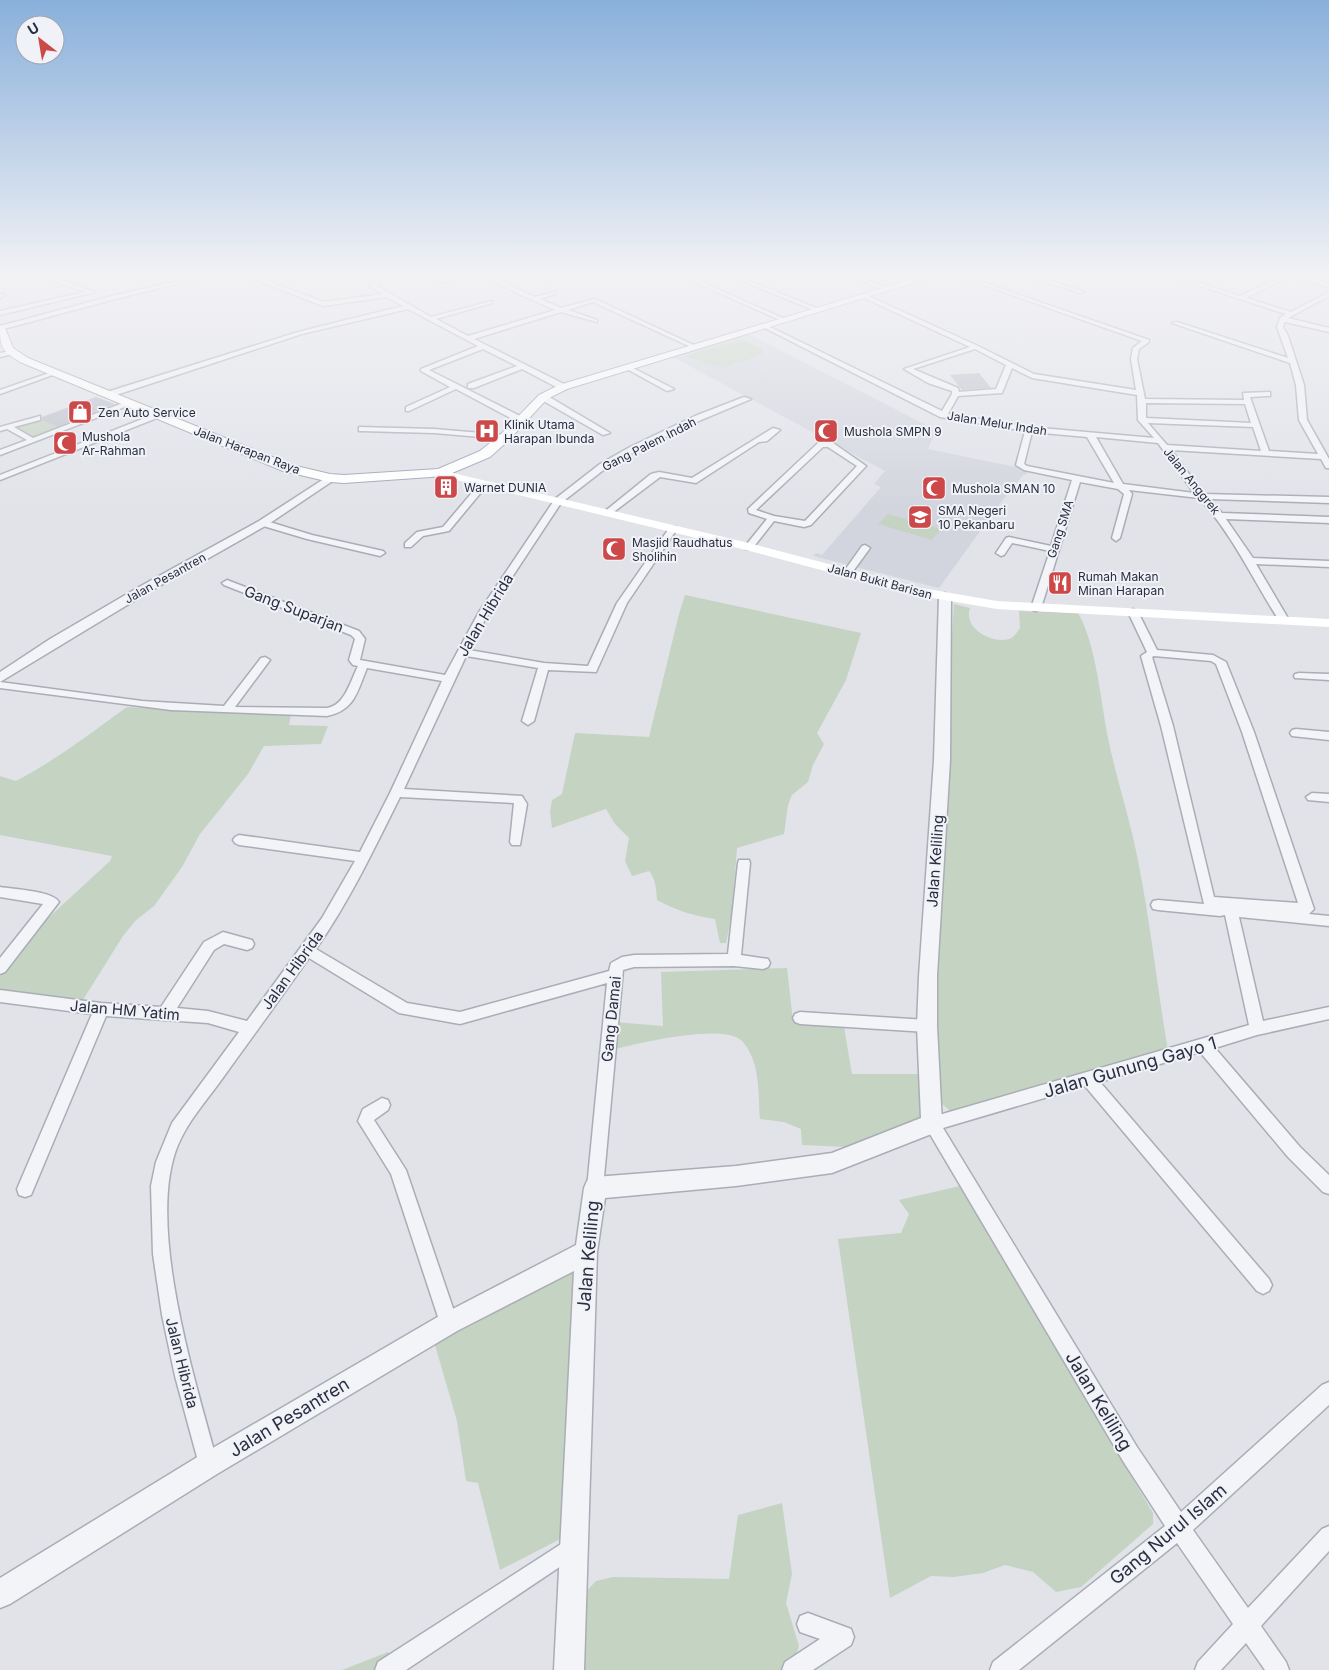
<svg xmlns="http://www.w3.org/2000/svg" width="1329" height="1670" font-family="Inter,sans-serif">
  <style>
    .built { fill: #d3d5de }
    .green { fill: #c4d3c2 }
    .building { fill: #bec1cc }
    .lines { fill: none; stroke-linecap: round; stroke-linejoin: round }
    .minor-casing { stroke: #aaadb6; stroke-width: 3 }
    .tertiary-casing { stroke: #aaadb6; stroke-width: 3 }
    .primary-casing { stroke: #a0a5b5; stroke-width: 2 }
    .minor { fill: #f3f4f7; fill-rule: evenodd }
    .tertiary { fill: #f3f4f7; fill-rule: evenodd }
    .secondary { fill: #fff; fill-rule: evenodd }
    .primary { fill: #fff; fill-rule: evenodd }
    .labels { text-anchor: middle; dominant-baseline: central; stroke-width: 4; stroke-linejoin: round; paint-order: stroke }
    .far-poi-label { font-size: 12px; fill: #292e40; stroke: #f0f2f7; text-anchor: start }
    .far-street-label { font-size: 12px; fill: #292e40; stroke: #f0f2f7 }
    .street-label { font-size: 15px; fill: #292e40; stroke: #f0f2f7 }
    .near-street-label { font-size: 18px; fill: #292e40; stroke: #f0f2f7 }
  </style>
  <rect width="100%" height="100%" fill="#e1e3e9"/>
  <!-- built -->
  <polygon class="built" points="747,333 936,430 928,449 1030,470 1025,475 1023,475 1002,501 939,588 813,556 816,553 822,555 881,487 874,484 885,471 671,356"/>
  <!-- green -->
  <g class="green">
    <polygon points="742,339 762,349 764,354 722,368 685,356"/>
    <polygon points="38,418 61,429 36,438 14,427"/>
    <polygon points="888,514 941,529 932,540 878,524"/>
    <path d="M685,595L861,633L846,680L817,733L824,744L813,765L808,782L792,795L788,805L784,834L737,848L732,913L726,943H720L715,919C694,916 675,910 657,900C656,890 656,879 649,871L632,876L625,861L629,838L615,824L606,809L552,828L550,812L552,800L562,794L575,733L649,737L679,614Z"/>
    <path d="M954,604L970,608C963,628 991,644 1009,639C1014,638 1017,632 1020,628L1019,611L1078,613C1096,643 1101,703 1108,738C1115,772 1125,804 1133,837C1149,908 1156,980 1168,1051L954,1114L942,1104L939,1097L932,963Z"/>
    <path d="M127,707L291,715L289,725L328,726L321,744L264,746L248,774L200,834L182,867L154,906L135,921L123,936L81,1003L0,993V977L34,931L110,861L112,856L0,835V776L16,781C56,760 91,733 127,707Z"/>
    <path d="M787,968L793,1021L844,1027L852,1074H920L928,1120L891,1136L848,1147L802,1145L801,1129L784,1122L760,1119C758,1094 761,1062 742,1041C724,1022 635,1044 611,1050L614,1022L663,1026L661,972Z"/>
    <polygon points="960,1186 1153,1513 1153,1524 1081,1587 1056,1592 1033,1572 1005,1565 983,1573 954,1577 931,1576 890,1598 838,1239 901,1233 909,1214 899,1200"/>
    <polygon points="571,1268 576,1280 566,1536 500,1570 478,1483 466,1481 457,1421 433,1338"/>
    <polygon points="782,1503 792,1574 786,1603 799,1646 794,1661 781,1670 576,1670 581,1597 596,1581 613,1577 729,1579 738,1515"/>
    <polygon points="388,1652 399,1670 342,1670"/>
  </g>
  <!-- building -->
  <g class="building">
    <polygon points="979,373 991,388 962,390 950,375"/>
    <polygon points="96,397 115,404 57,427 42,420 42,417"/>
  </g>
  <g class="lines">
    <defs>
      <g id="minor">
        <polygon points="49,276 95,292 0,315 0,311 85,292 47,279"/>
        <polygon points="200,276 209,276 115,299 0,330 0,326 112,296"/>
        <polygon points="246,276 253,276 324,302 383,294 370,286 374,281 365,276 372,276 381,281 377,286 431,317 492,301 492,303 436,319 468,336 555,310 521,295 485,276 492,276 534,297 555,292 555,294 540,299 561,308 595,299 698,347 693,348 593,302 568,310 597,320 597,322 561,312 474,339 566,385 566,389 560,389 522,369 474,388 468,388 468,384 517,366 483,349 429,370 524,418 524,422 518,422 456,389 409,411 406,411 406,407 450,387 421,371 421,369 478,346 408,309 302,334 113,396 107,396 107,392 298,332 403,306 387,297 323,306"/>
        <polygon points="429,276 436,276 443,278 468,276 443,282"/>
        <polygon points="554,276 562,276 551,280 548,278"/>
        <polygon points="681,276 688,276 787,320 782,321"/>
        <polygon points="730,276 737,276 821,310 816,311"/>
        <polygon points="850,276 857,276 889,289 884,290"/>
        <path d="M958,276H965L1149,340V342L1139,349L1137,359L1145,399L1244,400L1243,393L1270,392V396H1267L1250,397L1269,451L1318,454L1299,420L1296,385L1290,363L1172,323L1177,322L1288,358L1277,327L1280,318L1286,314L1169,276H1177L1240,296L1283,276H1290L1246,298L1291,312L1329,292V296L1288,318L1329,328V332L1285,322L1283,327L1288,336L1304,385L1307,420L1329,459V468H1326L1321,459L1171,450L1204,494L1329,497V503L1209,499L1222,513L1329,517V523L1226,519L1253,558L1329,561V567L1256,564L1289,620L1288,622H1280C1253,580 1233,535 1199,498L1129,490L1132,494L1120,538L1116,541L1112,538L1124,494L1118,489L1080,482L1041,608L1036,611L1033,610L1031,608L1050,551L1012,543L1004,555L1001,556L996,553L1006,538L1009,537L1051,546L1072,480L1024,470L1016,465L1025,431L940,417L761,326L766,325L942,411L952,394V391L928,383L904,369L970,347L862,297V295H866L978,346L1034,374L1136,390L1131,359L1133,348L1142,341ZM975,349L1006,365L996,389L959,392L958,388L913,369ZM1012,368L1032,378L1137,395L1138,420L1154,438L1029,427L948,414L958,396L1002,393ZM1146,403L1245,404L1251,423L1146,418ZM1148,423L1253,427L1261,451L1167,445ZM1032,432L1087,437L1114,483L1027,466L1024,464ZM1096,437L1158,443L1194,493L1123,484Z"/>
        <polygon points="1028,276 1036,276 1085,292 1080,293"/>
        <polygon points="1290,276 1298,276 1329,283 1329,287"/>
        <polygon points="0,294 4,294 5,295 0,298"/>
        <polygon points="11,351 14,353 13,354 0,357 0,353"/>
        <polygon points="625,366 629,366 674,389 667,391 625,368"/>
        <polygon points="52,372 58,373 0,394 0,390"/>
        <polygon points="540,395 546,395 610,433 603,435 540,399"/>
        <path d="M744,397L751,399L701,420L636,451L606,468L561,503L489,612L469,650L544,663L588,666L617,603L670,527H676L677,529L627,603L596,672L548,670L534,721L528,725L522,721L538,668L466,656L404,789L522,796L527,804L520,845H512L510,842L514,803L400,797C374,849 349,902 316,949L407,1003L460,1012L609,971L611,963L622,957L634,955L728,954L738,863L739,860H749L750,863L741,955L768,959L770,963L768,967L763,969L734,966L634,967L623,970L603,1188L601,1194L595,1196L589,1194L587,1188L607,983L460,1024L399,1013L309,958C280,999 251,1039 222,1079C207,1100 188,1121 178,1145C145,1224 196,1383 218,1465L215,1472L208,1475L201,1472L175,1376L162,1315L153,1254L151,1186L156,1162L172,1123L239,1032L208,1023L106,1016L31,1195L25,1197L19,1195L17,1189L92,1014L0,1002V990L101,1003L161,1007L204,942L223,932L252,940L254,944L252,948L247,950L224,944L214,950L177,1008L208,1011L247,1021L322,918L355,861L239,845L235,843L233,840L235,837L239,835L360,852L390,793L442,681L367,668C357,692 355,710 327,716L171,710L0,688V682L142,701L224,706L261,658L265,657L270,660L235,707L327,708C345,705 350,682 358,666L353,665L349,660L355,639L351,635L224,585L222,583L227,580L359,631L365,639L360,660L445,675L479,612L555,499L600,464L630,447L695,416Z"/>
        <polygon points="128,401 135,403 0,455 0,450 27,440 7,429 0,431 0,427 40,416 40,420 14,427 33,438"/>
        <polygon points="155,414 162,416 0,480 0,475"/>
        <polygon points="359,427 434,429 505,435 509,437 505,439 434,433 362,431 359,431"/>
        <polygon points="773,428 780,430 767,441 759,442 696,483 660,477 611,514 604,512 651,474 659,472 692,478"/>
        <path d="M818,443H833L866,466L811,525L804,527L774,521L752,549H746V545L767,519L749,513L748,509ZM823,447H828L857,466L805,521L774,516L756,510Z"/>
        <polygon points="481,482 488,484 449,531 423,536 411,547 405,547 405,543 417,532 443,527"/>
        <polygon points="263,520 312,535 383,551 385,553 380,556 307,539 260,525 259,523"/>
        <polygon points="865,545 870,548 851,574 845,574 845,570 862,546"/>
        <path d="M1133,609L1138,612L1157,650L1213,655L1226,662L1254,732L1314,909L1309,914L1329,916V926L1239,917L1263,1021L1329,1007V1019L1257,1035L1215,1048L1300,1147L1329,1175V1194L1323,1192L1288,1157L1200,1052L1100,1082L1269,1279L1272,1285L1269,1291L1263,1294L1257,1291L1085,1086L943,1128L1137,1447L1181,1512L1322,1385L1329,1382V1405L1193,1530L1248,1608L1322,1529L1329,1526V1551L1261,1626L1286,1662L1289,1670H1265L1246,1643L1221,1670H1195L1198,1662L1233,1624L1177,1543L1019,1670H990L993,1662L1165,1526L1123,1461L924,1124L926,1119L932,1117L1249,1025L1225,915L1220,916L1158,910L1153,909L1151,905L1153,901L1158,900L1204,904L1161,726L1141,656L1147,652L1128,612ZM1154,656L1211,661L1216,664L1242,732L1298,903L1214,897L1173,726L1152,657Z"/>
        <polygon points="1299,673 1329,674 1329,680 1295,678 1294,676 1295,674"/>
        <polygon points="1296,729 1329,732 1329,740 1292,736 1290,733 1292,730"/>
        <polygon points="1312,793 1329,794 1329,802 1308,800 1306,797"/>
        <path d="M0,887C13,889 53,891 59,902L5,972L0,974V958L43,904L0,897Z"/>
        <polygon points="800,1012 927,1020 932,1021 934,1026 932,1031 927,1032 800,1024 795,1022 793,1018 795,1014"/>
        <polygon points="382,1098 388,1100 390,1105 388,1110 374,1120 406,1170 458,1323 455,1329 449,1332 443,1329 440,1323 391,1174 358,1121 363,1109"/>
        <polygon points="572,1537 579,1540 582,1547 579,1554 406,1670 375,1670 378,1662"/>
        <polygon points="808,1613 851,1629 854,1637 851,1645 813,1670 782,1670 785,1662 820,1639 800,1632 797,1624 800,1616"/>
      </g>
      <g id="tertiary">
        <polygon points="330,475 335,478 334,480 267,525 147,593 0,682 0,672 50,639 139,587 259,521"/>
        <polygon points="945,593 951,597 950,760 937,976 937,1026 942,1124 939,1131 832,1173 736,1186 605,1198 597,1252 584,1670 554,1670 574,1271 457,1331 217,1474 10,1604 0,1608 0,1578 199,1456 441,1315 576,1245 584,1188 587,1181 595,1177 736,1166 832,1153 921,1118 917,1026 919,976 934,760 939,597"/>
      </g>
      <path id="primary" d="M923,276H936L567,389L547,399L509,440L490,457L445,476L344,483L330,482L283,471L20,362C1,350 0,348 0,325L5,328L13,348L28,358L292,465L330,474L344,475L438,469L480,451L501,434L539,395L559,385Z"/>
    </defs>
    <!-- minor casing -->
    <use href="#minor" class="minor-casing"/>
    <!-- tertiary casing -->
    <use href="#tertiary" class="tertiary-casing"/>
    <!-- primary casing -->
    <use href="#primary" class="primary-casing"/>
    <!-- minor -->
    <use href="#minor" class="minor"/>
    <!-- tertiary -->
    <use href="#tertiary" class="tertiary"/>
    <!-- secondary -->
    <polygon class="secondary" points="440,470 749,543 916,587 997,601 1329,619 1329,627 997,609 915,595 746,550 436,475 434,473"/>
    <!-- primary -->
    <use href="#primary" class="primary"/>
  </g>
  <!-- sky -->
  <linearGradient id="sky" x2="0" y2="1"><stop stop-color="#89b0db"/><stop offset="0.54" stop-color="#f2f2f5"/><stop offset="1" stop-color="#f2f2f5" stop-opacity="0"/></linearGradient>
  <rect width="1329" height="509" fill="url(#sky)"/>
  <!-- icons -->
  <defs>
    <symbol id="shop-square" viewBox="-11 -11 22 22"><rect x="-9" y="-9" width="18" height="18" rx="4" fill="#cc4849" stroke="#f0f2f7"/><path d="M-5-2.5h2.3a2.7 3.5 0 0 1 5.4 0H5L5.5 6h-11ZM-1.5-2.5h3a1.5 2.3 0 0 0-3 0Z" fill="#fff"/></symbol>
    <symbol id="hospital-square" viewBox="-11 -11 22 22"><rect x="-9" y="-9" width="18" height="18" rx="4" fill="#cc4849" stroke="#f0f2f7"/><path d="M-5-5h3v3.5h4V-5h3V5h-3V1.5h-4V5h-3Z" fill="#fff"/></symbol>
    <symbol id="mosque-square" viewBox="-11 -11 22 22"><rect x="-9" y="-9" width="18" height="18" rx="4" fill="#cc4849" stroke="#f0f2f7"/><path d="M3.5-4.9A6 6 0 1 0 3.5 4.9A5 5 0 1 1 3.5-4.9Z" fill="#fff"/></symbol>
    <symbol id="building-square" viewBox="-11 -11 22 22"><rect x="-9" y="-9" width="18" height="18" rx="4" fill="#cc4849" stroke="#f0f2f7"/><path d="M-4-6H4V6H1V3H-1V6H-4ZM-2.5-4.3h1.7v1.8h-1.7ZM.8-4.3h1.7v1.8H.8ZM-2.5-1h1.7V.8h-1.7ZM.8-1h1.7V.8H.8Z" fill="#fff"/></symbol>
    <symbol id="school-square" viewBox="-11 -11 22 22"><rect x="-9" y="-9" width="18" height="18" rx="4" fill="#cc4849" stroke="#f0f2f7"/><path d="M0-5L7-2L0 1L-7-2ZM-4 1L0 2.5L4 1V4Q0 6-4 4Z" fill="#fff"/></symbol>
    <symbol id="restaurant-square" viewBox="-11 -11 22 22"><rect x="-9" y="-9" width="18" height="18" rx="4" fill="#cc4849" stroke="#f0f2f7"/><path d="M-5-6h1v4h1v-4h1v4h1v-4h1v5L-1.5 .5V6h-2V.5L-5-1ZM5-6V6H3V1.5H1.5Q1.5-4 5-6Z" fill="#fff"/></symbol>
  </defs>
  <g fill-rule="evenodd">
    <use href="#shop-square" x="66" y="398" width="28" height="28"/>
    <use href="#hospital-square" x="473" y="417" width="28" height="28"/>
    <use href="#mosque-square" x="812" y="417" width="28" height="28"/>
    <use href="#mosque-square" x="51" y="429" width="28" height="28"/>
    <use href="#building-square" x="432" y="473" width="28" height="28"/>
    <use href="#mosque-square" x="920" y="474" width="28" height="28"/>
    <use href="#school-square" x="906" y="503" width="28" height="28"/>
    <use href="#mosque-square" x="600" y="535" width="28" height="28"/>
    <use href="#restaurant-square" x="1046" y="569" width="28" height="28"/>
  </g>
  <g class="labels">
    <!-- far-poi labels -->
    <g class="far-poi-label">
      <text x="98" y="412">Zen Auto Service</text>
      <text x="504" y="424">Klinik Utama<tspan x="504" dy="14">Harapan Ibunda</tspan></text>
      <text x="844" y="431">Mushola SMPN 9</text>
      <text x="82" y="436">Mushola<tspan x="82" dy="14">Ar-Rahman</tspan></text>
      <text x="464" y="487">Warnet DUNIA</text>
      <text x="952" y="488">Mushola SMAN 10</text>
      <text x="938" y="510">SMA Negeri<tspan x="938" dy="14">10 Pekanbaru</tspan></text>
      <text x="632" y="542">Masjid Raudhatus<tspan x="632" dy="14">Sholihin</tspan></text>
      <text x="1078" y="576">Rumah Makan<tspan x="1078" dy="14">Minan Harapan</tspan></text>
    </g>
    <!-- far-street labels -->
    <g class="far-street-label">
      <text transform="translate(997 423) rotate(9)">Jalan Melur Indah</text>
      <text transform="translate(649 444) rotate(-27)">Gang Palem Indah</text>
      <text transform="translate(247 450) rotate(21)">Jalan Harapan Raya</text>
      <text transform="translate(1192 481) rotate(51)">Jalan Anggrek</text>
      <text transform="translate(1060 529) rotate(-72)">Gang SMA</text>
      <text transform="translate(165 578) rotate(-29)">Jalan Pesantren</text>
      <text transform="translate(880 581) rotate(15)">Jalan Bukit Barisan</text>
    </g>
    <!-- street labels -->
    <g class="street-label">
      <text transform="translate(294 609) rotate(21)">Gang Suparjan</text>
      <text transform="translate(485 615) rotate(-59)">Jalan Hibrida</text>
      <text transform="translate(935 861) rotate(-86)">Jalan Keliling</text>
      <text transform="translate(292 970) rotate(-54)">Jalan Hibrida</text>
      <text transform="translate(125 1010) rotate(5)">Jalan HM Yatim</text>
      <text transform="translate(611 1019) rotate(-84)">Gang Damai</text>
      <text transform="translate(182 1363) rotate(76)">Jalan Hibrida</text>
    </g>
    <!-- near-street labels -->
    <g class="near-street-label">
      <text transform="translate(1130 1067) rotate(-16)">Jalan Gunung Gayo 1</text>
      <text transform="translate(588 1256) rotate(-85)">Jalan Keliling</text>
      <text transform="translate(1099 1401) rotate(59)">Jalan Keliling</text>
      <text transform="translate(289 1417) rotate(-31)">Jalan Pesantren</text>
      <text transform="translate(1168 1534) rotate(-40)">Gang Nurul Islam</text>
    </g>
  </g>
  <!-- north arrow -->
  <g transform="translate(40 40) rotate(329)"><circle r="24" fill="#f0f2f7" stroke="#a0a4ae"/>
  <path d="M0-4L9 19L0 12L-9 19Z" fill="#cc4849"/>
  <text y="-8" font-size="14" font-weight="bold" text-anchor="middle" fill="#292e40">U</text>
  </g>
</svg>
